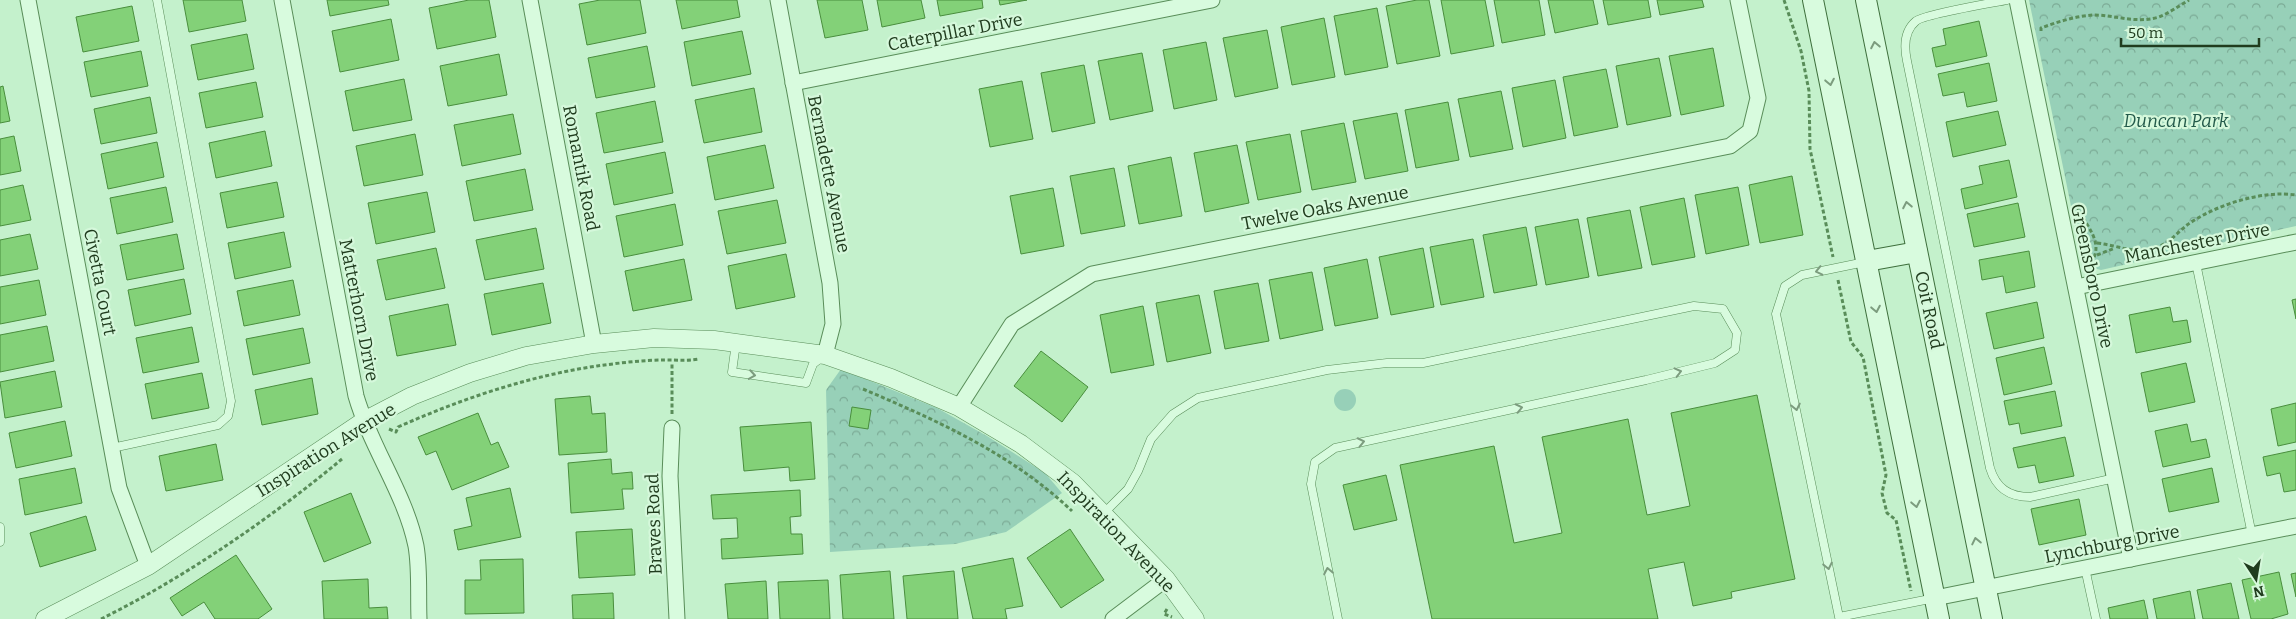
<svg xmlns="http://www.w3.org/2000/svg" width="2296" height="619" font-family="Bitter,serif">
  <style>
    .forest { fill: url(#forest-crowns) }
    .garden { fill: #97d0b8 }
    .building { fill: #83d178; stroke: #498e3d }
    .lines { fill: none; stroke-linecap: round; stroke-linejoin: round }
    .service-casing { stroke: #598d59; stroke-width: 9 }
    .minor-casing { stroke: #598d59; stroke-width: 17 }
    .tertiary-casing { stroke: #598d59; stroke-width: 19 }
    .secondary-casing { stroke: #3e6f3c; stroke-width: 22 }
    .path { stroke: #598d59; stroke-width: 3; stroke-dasharray: 4 2.5; stroke-linecap: butt }
    .service { stroke: #d8fbde; stroke-width: 8 }
    .minor { stroke: #d8fbde; stroke-width: 15 }
    .tertiary { stroke: #d8fbde; stroke-width: 18 }
    .secondary { stroke: #d8fbde; stroke-width: 20 }
    .oneway { stroke: #7c9c7e }
    .labels { text-anchor: middle; dominant-baseline: central; stroke-width: 4.5; stroke-linejoin: round; paint-order: stroke }
    .street-label { font-size: 18px; fill: #203c1e; stroke: #d5f8db }
    .park-label { font-size: 18px; font-style: italic; fill: #235a4a; stroke: #d5f8db }
  </style>
  <defs>
    <pattern id="forest-crowns" width="20" height="18" patternUnits="userSpaceOnUse" patternTransform="scale(1.25)"><rect width="20" height="18" fill="#97d0b8"/><path d="M2 6a3 3 0 1 1 6 0M12 15a3 3 0 1 1 6 0" fill="none" stroke="#7baa95"/></pattern>
  </defs>
  <rect width="100%" height="100%" fill="#c4f1cc"/>
  <!-- forest -->
  <g class="forest">
    <polygon points="2029,0 2296,0 2296,226 2101,270 2090,267 2082,260"/>
    <polygon points="841,369 937,408 987,436 1045,473 1062,493 1006,532 955,544 830,552 826,390"/>
  </g>
  <!-- garden -->
  <circle class="garden" cx="1345" cy="400" r="11"/>
  <!-- building -->
  <g class="building">
    <polygon points="183,0 242,0 246,21 189,32"/>
    <polygon points="327,0 388,0 389,5 330,16"/>
    <polygon points="469,0 489,0 496,37 437,49 429,8"/>
    <polygon points="600,0 640,0 646,33 587,45 579,4"/>
    <polygon points="676,0 737,0 740,17 682,29"/>
    <polygon points="817,0 862,0 868,30 825,38"/>
    <polygon points="877,0 921,0 925,18 882,27"/>
    <polygon points="937,0 982,0 983,8 940,16"/>
    <polygon points="999,0 1027,0 1000,5"/>
    <polygon points="1417,0 1429,0 1440,56 1397,64 1386,6"/>
    <polygon points="1441,0 1485,0 1494,46 1451,54"/>
    <polygon points="1494,0 1539,0 1545,35 1502,43"/>
    <polygon points="1548,0 1593,0 1598,24 1555,33"/>
    <polygon points="1603,0 1648,0 1651,17 1608,25"/>
    <polygon points="1657,0 1702,0 1704,7 1660,15"/>
    <polygon points="132,6 139,41 83,52 76,17"/>
    <polygon points="1377,8 1388,67 1345,75 1334,16"/>
    <polygon points="1324,18 1335,77 1292,85 1281,27"/>
    <polygon points="391,19 399,60 340,72 332,31"/>
    <polygon points="1979,21 1987,56 1936,67 1932,48 1946,45 1943,29"/>
    <polygon points="1267,30 1278,88 1235,97 1223,38"/>
    <polygon points="742,31 751,74 692,86 684,42"/>
    <polygon points="247,34 254,69 198,80 191,45"/>
    <polygon points="1206,42 1217,100 1174,109 1163,50"/>
    <polygon points="647,46 655,87 596,98 588,58"/>
    <polygon points="1713,48 1724,106 1681,115 1669,56"/>
    <polygon points="141,51 148,86 91,97 84,62"/>
    <polygon points="1142,53 1153,111 1110,120 1098,61"/>
    <polygon points="499,54 507,95 448,106 440,66"/>
    <polygon points="1659,58 1671,116 1627,125 1616,66"/>
    <polygon points="1989,63 1997,101 1967,107 1964,92 1943,96 1938,74"/>
    <polygon points="1084,65 1095,123 1052,132 1041,73"/>
    <polygon points="1606,69 1618,127 1574,136 1563,77"/>
    <polygon points="404,79 412,120 353,131 345,91"/>
    <polygon points="1555,80 1566,138 1523,147 1512,88"/>
    <polygon points="1022,81 1033,139 990,147 979,89"/>
    <polygon points="256,82 263,117 206,128 199,93"/>
    <polygon points="3,86 10,121 0,123 0,87"/>
    <polygon points="754,88 762,132 704,143 695,100"/>
    <polygon points="1501,91 1513,149 1470,157 1458,99"/>
    <polygon points="150,97 157,133 101,144 94,109"/>
    <polygon points="655,101 663,142 604,153 596,113"/>
    <polygon points="1448,102 1459,160 1416,168 1405,110"/>
    <polygon points="1998,111 2006,145 1953,157 1946,122"/>
    <polygon points="1397,113 1408,171 1365,179 1353,121"/>
    <polygon points="513,114 521,154 462,166 454,125"/>
    <polygon points="1344,123 1356,182 1312,190 1301,131"/>
    <polygon points="265,131 272,166 216,178 209,143"/>
    <polygon points="415,134 423,175 364,186 356,146"/>
    <polygon points="1290,134 1301,192 1258,200 1246,142"/>
    <polygon points="14,136 21,171 0,175 0,139"/>
    <polygon points="157,142 164,177 108,189 101,154"/>
    <polygon points="765,145 774,188 715,200 707,157"/>
    <polygon points="1237,145 1249,203 1205,212 1194,153"/>
    <polygon points="665,152 673,193 614,205 606,164"/>
    <polygon points="1171,157 1182,216 1139,224 1128,166"/>
    <polygon points="2009,160 2017,197 1965,209 1961,189 1983,184 1979,166"/>
    <polygon points="1114,168 1125,226 1081,234 1070,176"/>
    <polygon points="525,169 533,210 474,221 466,181"/>
    <polygon points="1792,176 1803,235 1760,243 1749,185"/>
    <polygon points="277,182 284,217 227,228 220,193"/>
    <polygon points="23,185 31,220 0,226 0,190"/>
    <polygon points="166,187 173,222 117,234 110,198"/>
    <polygon points="1738,187 1749,245 1706,254 1695,195"/>
    <polygon points="1053,188 1064,246 1021,254 1010,196"/>
    <polygon points="427,192 435,232 376,244 368,203"/>
    <polygon points="1684,198 1695,257 1652,265 1640,207"/>
    <polygon points="777,200 786,243 727,254 718,211"/>
    <polygon points="2018,203 2025,237 1974,247 1967,214"/>
    <polygon points="675,204 683,245 624,257 616,216"/>
    <polygon points="1630,210 1642,268 1598,276 1587,218"/>
    <polygon points="1578,219 1589,277 1546,285 1535,227"/>
    <polygon points="1526,227 1537,285 1494,293 1483,235"/>
    <polygon points="536,228 544,269 485,280 476,240"/>
    <polygon points="284,232 291,267 235,279 228,243"/>
    <polygon points="30,234 38,269 0,276 0,240"/>
    <polygon points="177,234 184,269 127,280 120,245"/>
    <polygon points="1473,239 1484,297 1441,305 1430,247"/>
    <polygon points="436,248 445,288 386,300 377,260"/>
    <polygon points="1423,248 1434,307 1391,315 1379,257"/>
    <polygon points="2029,251 2035,287 2006,293 2003,276 1982,280 1979,260"/>
    <polygon points="786,254 795,297 736,309 728,266"/>
    <polygon points="684,259 692,300 633,311 625,271"/>
    <polygon points="1367,259 1378,318 1335,326 1324,268"/>
    <polygon points="1312,272 1323,330 1280,339 1269,280"/>
    <polygon points="184,279 191,314 135,326 128,290"/>
    <polygon points="39,280 46,315 0,324 0,287"/>
    <polygon points="293,280 300,315 244,326 237,291"/>
    <polygon points="543,283 551,323 492,335 484,294"/>
    <polygon points="1258,283 1269,341 1225,349 1214,291"/>
    <polygon points="1199,295 1211,353 1167,362 1156,303"/>
    <polygon points="2296,299 2296,319 2292,300"/>
    <polygon points="2037,302 2044,338 1994,349 1986,313"/>
    <polygon points="448,304 456,345 397,356 389,316"/>
    <polygon points="1143,306 1154,365 1111,373 1100,315"/>
    <polygon points="2170,307 2173,322 2187,320 2191,342 2136,353 2129,315"/>
    <polygon points="47,326 54,361 0,372 0,335"/>
    <polygon points="192,327 199,362 143,373 136,338"/>
    <polygon points="303,328 310,363 253,375 246,339"/>
    <polygon points="2044,347 2052,384 2004,395 1996,358"/>
    <polygon points="1041,351 1088,387 1062,422 1014,386"/>
    <polygon points="2186,363 2195,402 2149,412 2141,373"/>
    <polygon points="55,371 62,407 5,418 0,382"/>
    <polygon points="202,373 209,408 152,419 145,384"/>
    <polygon points="312,378 318,414 262,425 255,390"/>
    <polygon points="2055,391 2062,426 2021,434 2019,423 2009,425 2004,401"/>
    <polygon points="1757,395 1795,579 1731,592 1732,598 1693,606 1684,562 1648,569 1658,619 1432,619 1400,465 1494,446 1514,543 1562,533 1542,437 1628,419 1647,515 1690,506 1671,413"/>
    <polygon points="590,396 592,414 605,413 607,452 559,455 555,399"/>
    <polygon points="2296,403 2296,442 2278,446 2271,409"/>
    <polygon points="852,407 871,410 868,429 849,426"/>
    <polygon points="478,413 491,445 498,442 509,467 452,490 436,451 426,455 418,437"/>
    <polygon points="65,421 72,456 16,468 9,433"/>
    <polygon points="811,422 815,479 790,481 789,467 744,471 740,427"/>
    <polygon points="2187,424 2191,442 2206,439 2210,457 2163,467 2155,431"/>
    <polygon points="2065,437 2074,476 2039,483 2035,465 2018,468 2013,448"/>
    <polygon points="216,444 223,480 166,491 159,456"/>
    <polygon points="2296,450 2296,490 2284,492 2280,473 2267,476 2263,457"/>
    <polygon points="611,459 612,474 632,472 633,489 622,489 624,509 571,513 568,463"/>
    <polygon points="75,468 82,503 25,515 19,479"/>
    <polygon points="2212,468 2219,502 2169,512 2162,479"/>
    <polygon points="1386,475 1397,520 1354,530 1343,485"/>
    <polygon points="510,488 521,537 458,550 454,530 472,526 466,498"/>
    <polygon points="800,490 801,516 790,517 791,534 802,534 803,554 722,559 721,539 738,538 737,518 713,519 711,495"/>
    <polygon points="351,493 371,543 324,562 304,512"/>
    <polygon points="2079,499 2086,535 2039,545 2031,509"/>
    <polygon points="86,516 96,550 40,567 30,533"/>
    <polygon points="632,529 635,575 579,578 576,532"/>
    <polygon points="1070,529 1104,580 1061,608 1027,558"/>
    <polygon points="236,555 272,609 258,619 215,619 204,602 182,616 170,598"/>
    <polygon points="1013,558 1023,606 1005,609 1007,619 973,619 962,568"/>
    <polygon points="523,559 524,613 465,614 465,580 481,580 480,560"/>
    <polygon points="890,571 894,619 843,619 840,575"/>
    <polygon points="954,571 958,619 907,619 903,576"/>
    <polygon points="2279,572 2288,614 2271,619 2251,619 2242,580"/>
    <polygon points="2296,573 2296,597 2291,574"/>
    <polygon points="368,579 369,608 387,607 388,619 324,619 322,581"/>
    <polygon points="828,580 830,619 780,619 778,582"/>
    <polygon points="766,581 768,619 728,619 725,584"/>
    <polygon points="2231,583 2239,619 2203,619 2197,590"/>
    <polygon points="2190,591 2195,619 2157,619 2153,599"/>
    <polygon points="613,593 614,619 573,619 572,595"/>
    <polygon points="2144,600 2148,619 2110,619 2108,608"/>
  </g>
  <g class="lines">
    <defs>
      <g id="service">
        <path d="M2007,0C1992,3 1925,14 1916,21C1904,31 1904,47 1907,61L1990,468C1996,488 2009,497 2030,497L2115,478"/>
        <polyline points="1865,262 1802,275 1785,286 1776,314 1839,617 1935,598"/>
        <polyline points="2196,263 2252,535"/>
        <polyline points="736,343 732,372 806,383 813,364 822,357"/>
        <polyline points="112,448 218,425 228,416 231,401 157,0"/>
        <polyline points="1103,514 1128,489 1138,471 1151,439 1173,414 1198,398 1327,370 1387,363 1423,363 1694,306 1723,309 1737,333 1735,350 1715,363 1646,380 1335,448 1315,462 1311,484 1338,619"/>
        <polyline points="0,527 0,542"/>
        <polyline points="2085,568 2096,619"/>
      </g>
      <g id="minor">
        <polyline points="28,0 119,488 148,566"/>
        <path d="M282,0L356,396C371,448 405,493 416,546C420,569 418,595 419,619"/>
        <polyline points="530,0 594,344"/>
        <polyline points="778,0 830,283 833,324 825,355"/>
        <polyline points="2017,0 2131,559"/>
        <polyline points="793,83 1212,0"/>
        <polyline points="2076,287 2296,242"/>
        <polyline points="959,407 1012,324 1092,274 1730,146 1750,131 1758,98 1738,0"/>
        <polyline points="672,428 670,476 677,619"/>
        <polyline points="1935,598 2296,526"/>
        <polyline points="1113,619 1166,579"/>
      </g>
      <polyline id="tertiary" points="45,619 148,566 364,421 412,396 470,373 526,356 594,344 654,338 714,340 825,355 891,378 959,407 1021,444 1073,483 1166,579 1195,619"/>
      <g id="secondary">
        <polyline points="1813,0 1939,619"/>
        <polyline points="1866,0 1992,619"/>
        <polyline points="1867,261 1917,252"/>
      </g>
    </defs>
    <!-- service casing -->
    <use href="#service" class="service-casing"/>
    <!-- minor casing -->
    <use href="#minor" class="minor-casing"/>
    <!-- tertiary casing -->
    <use href="#tertiary" class="tertiary-casing"/>
    <!-- secondary casing -->
    <use href="#secondary" class="secondary-casing"/>
    <!-- path -->
    <g class="path">
      <polyline points="1784,0 1801,51 1809,91 1810,149 1833,257"/>
      <path d="M2041,31V28C2057,22 2076,16 2093,15C2116,15 2136,24 2159,17C2169,13 2179,6 2189,0"/>
      <path d="M2077,206C2086,227 2105,242 2091,263L2092,268"/>
      <path d="M2097,243C2122,246 2129,254 2157,247C2168,244 2178,232 2187,225C2215,205 2262,190 2296,195"/>
      <polyline points="2097,255 2115,248"/>
      <polyline points="1838,280 1851,342 1863,357 1886,475 1882,493 1887,513 1896,520 1911,591"/>
      <path d="M863,389C938,421 1012,454 1072,511"/>
      <polyline points="672,414 672,364"/>
      <path d="M389,429L396,432L398,427C461,399 529,376 597,366C619,363 643,360 665,360C678,360 687,361 699,359"/>
      <polyline points="1167,609 1164,614 1172,617"/>
      <path d="M101,619C184,578 271,518 342,459"/>
    </g>
    <!-- service -->
    <use href="#service" class="service"/>
    <!-- minor -->
    <use href="#minor" class="minor"/>
    <!-- tertiary -->
    <use href="#tertiary" class="tertiary"/>
    <!-- secondary -->
    <use href="#secondary" class="secondary"/>
  </g>
  <!-- one-way arrows -->
  <defs><path id="oneway-chevron" d="M-2-3.5L2.5 0L-2 3.5" fill="none" stroke-width="1.6" stroke-linecap="round" stroke-linejoin="round" transform="scale(1.25)"/></defs>
  <g class="oneway">
    <use href="#oneway-chevron" transform="translate(1875 45) rotate(-101)"/>
    <use href="#oneway-chevron" transform="translate(1830 82) rotate(79)"/>
    <use href="#oneway-chevron" transform="translate(1907 205) rotate(-101)"/>
    <use href="#oneway-chevron" transform="translate(1819 271) rotate(167)"/>
    <use href="#oneway-chevron" transform="translate(1876 309) rotate(79)"/>
    <use href="#oneway-chevron" transform="translate(1678 372) rotate(-14)"/>
    <use href="#oneway-chevron" transform="translate(752 375) rotate(9)"/>
    <use href="#oneway-chevron" transform="translate(1796 407) rotate(78)"/>
    <use href="#oneway-chevron" transform="translate(1519 408) rotate(-12)"/>
    <use href="#oneway-chevron" transform="translate(1361 442) rotate(-12)"/>
    <use href="#oneway-chevron" transform="translate(1916 504) rotate(79)"/>
    <use href="#oneway-chevron" transform="translate(1976 541) rotate(-102)"/>
    <use href="#oneway-chevron" transform="translate(1828 566) rotate(78)"/>
    <use href="#oneway-chevron" transform="translate(1328 571) rotate(-101)"/>
  </g>
  <g class="labels">
    <!-- street labels -->
    <g class="street-label">
      <text transform="translate(955 32) rotate(-11)">Caterpillar Drive</text>
      <text transform="translate(581 168) rotate(79)">Romantik Road</text>
      <text transform="translate(829 174) rotate(79)">Bernadette Avenue</text>
      <text transform="translate(1325 208) rotate(-11)">Twelve Oaks Avenue</text>
      <text transform="translate(2197 243) rotate(-11)">Manchester Drive</text>
      <text transform="translate(2092 276) rotate(78)">Greensboro Drive</text>
      <text transform="translate(100 282) rotate(79)">Civetta Court</text>
      <text transform="translate(359 310) rotate(79)">Matterhorn Drive</text>
      <text transform="translate(1929 310) rotate(78)">Coit Road</text>
      <text transform="translate(326 450) rotate(-32)">Inspiration Avenue</text>
      <text transform="translate(654 524) rotate(-92)">Braves Road</text>
      <text transform="translate(1116 532) rotate(46)">Inspiration Avenue</text>
      <text transform="translate(2112 544) rotate(-11)">Lynchburg Drive</text>
    </g>
    <!-- park labels -->
    <g class="park-label">
      <text x="2176" y="121">Duncan Park</text>
    </g>
  </g>
  <!-- north arrow -->
  <g transform="translate(2256 579) rotate(168)" stroke="#d5f8db" stroke-width="4" paint-order="stroke">
  <path d="M0-4L9 19L0 12L-9 19Z" fill="#203c1e"/>
  <text y="-8" font-size="14" font-weight="bold" text-anchor="middle" fill="#203c1e">N</text>
  </g>
  <!-- scale -->
  <path d="M2121 38v8h138v-8" fill="none" stroke="#203c1e" stroke-width="2.5"/>
  <text x="2128" y="38" font-size="15" fill="#203c1e" stroke="#d5f8db" stroke-width="4" paint-order="stroke">50 m</text>
</svg>
